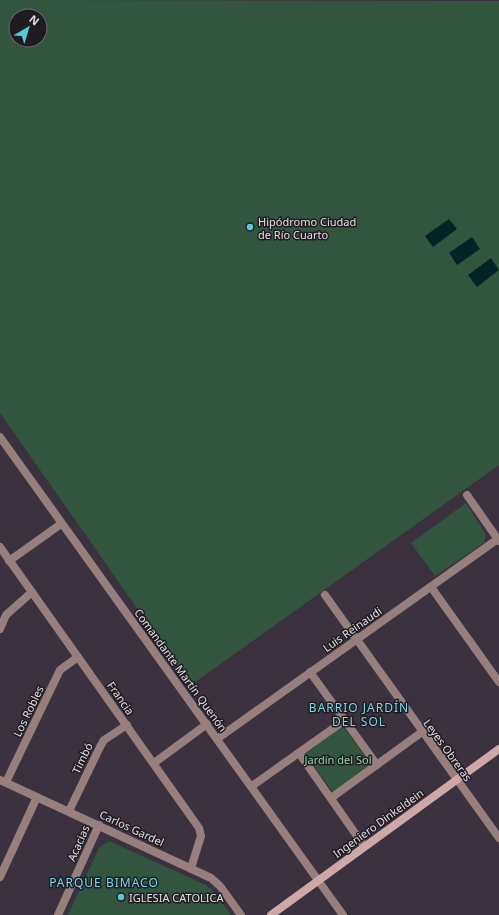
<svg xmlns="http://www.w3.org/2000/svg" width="499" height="915" font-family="'Noto Sans',sans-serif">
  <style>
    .green { fill: #325540; fill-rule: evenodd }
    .water { fill: #022427 }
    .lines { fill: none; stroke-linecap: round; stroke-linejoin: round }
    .street { stroke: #967f7d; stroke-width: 8 }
    .secondary { stroke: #cda8a6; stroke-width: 8 }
    .poi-dot { fill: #53cbdb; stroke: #201b21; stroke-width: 1.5 }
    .labels { text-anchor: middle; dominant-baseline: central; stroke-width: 3; stroke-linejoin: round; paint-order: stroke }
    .poi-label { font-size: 11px; fill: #e4dde6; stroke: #201b21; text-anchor: start }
    .street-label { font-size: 11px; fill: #e4dde6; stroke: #201b21 }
    .park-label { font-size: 11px; fill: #8dd4a9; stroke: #201b21 }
    .neighbourhood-label { font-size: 12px; letter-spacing: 1px; fill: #70dae9; stroke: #201b21 }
  </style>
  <rect width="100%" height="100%" fill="#3b313f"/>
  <!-- green -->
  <g class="green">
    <path d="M0,0L499,1V465L191,685L0,413ZM16,16H40V40H16Z"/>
    <polygon points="466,503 485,533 485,542 435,576 411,543"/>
    <polygon points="343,726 371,765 333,792 305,754"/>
    <polygon points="109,841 206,885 215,893 231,915 68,915 99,848"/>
  </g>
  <!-- water -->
  <g class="water">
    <polygon points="449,219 457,229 433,247 425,236"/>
    <polygon points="472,237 480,249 457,265 449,253"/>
    <polygon points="491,258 499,270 477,287 468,275"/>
  </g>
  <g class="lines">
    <!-- street -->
    <g class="street">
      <polyline points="0,437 343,915"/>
      <polyline points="467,495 499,541"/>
      <polyline points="0,547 199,828 201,836 191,868"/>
      <polyline points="9,561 61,524"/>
      <polyline points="431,587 499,682"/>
      <polyline points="325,595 499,838"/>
      <polyline points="0,629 6,615 32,592"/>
      <polyline points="310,672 377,765"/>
      <polyline points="217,739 499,538"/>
      <polyline points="299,753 364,846"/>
      <polyline points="154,763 207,724"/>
      <polyline points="0,780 211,878 220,886 241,915"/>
      <polyline points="6,782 60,670 78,657"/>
      <polyline points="252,786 345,720"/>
      <polyline points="331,798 422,732"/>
      <polyline points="69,811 100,747 104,740 127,725"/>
      <polyline points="0,877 37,797"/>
      <polyline points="58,915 99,825"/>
    </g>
    <!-- secondary -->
    <polyline class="secondary" points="271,915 499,749"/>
  </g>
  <!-- markers -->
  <g class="poi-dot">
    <circle cx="250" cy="227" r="4"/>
    <circle cx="121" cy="897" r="4"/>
  </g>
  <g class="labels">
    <!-- poi labels -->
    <g class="poi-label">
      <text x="258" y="221">Hipódromo Ciudad<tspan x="258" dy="13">de Río Cuarto</tspan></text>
      <text x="129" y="897">IGLESIA CATOLICA</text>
    </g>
    <!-- street labels -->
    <g class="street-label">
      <text transform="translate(352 629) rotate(-35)">Luis Reinaudi</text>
      <text transform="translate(181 670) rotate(54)">Comandante Martín Quenón</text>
      <text transform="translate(121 698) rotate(55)">Francia</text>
      <text transform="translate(28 711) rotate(-64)">Los Robles</text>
      <text transform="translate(448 750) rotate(54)">Leyes Obreras</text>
      <text transform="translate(82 758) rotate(-64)">Timbó</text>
      <text transform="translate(378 823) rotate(-36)">Ingeniero Dinkeldein</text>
      <text transform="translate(132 828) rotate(25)">Carlos Gardel</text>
      <text transform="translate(78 843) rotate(-66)">Acacias</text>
    </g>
    <!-- park labels -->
    <g class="park-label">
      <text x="338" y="759">Jardín del Sol</text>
    </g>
    <!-- neighbourhood labels -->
    <g class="neighbourhood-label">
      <text x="359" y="707">BARRIO JARDÍN<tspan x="359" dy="14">DEL SOL</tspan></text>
      <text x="104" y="882">PARQUE BIMACO</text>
    </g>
  </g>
  <!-- north arrow -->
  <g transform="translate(28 28) rotate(38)"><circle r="19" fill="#201b21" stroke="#6e6970"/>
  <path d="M0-3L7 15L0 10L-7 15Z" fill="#53cbdb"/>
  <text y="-6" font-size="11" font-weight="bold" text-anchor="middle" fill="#e4dde6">N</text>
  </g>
</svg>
